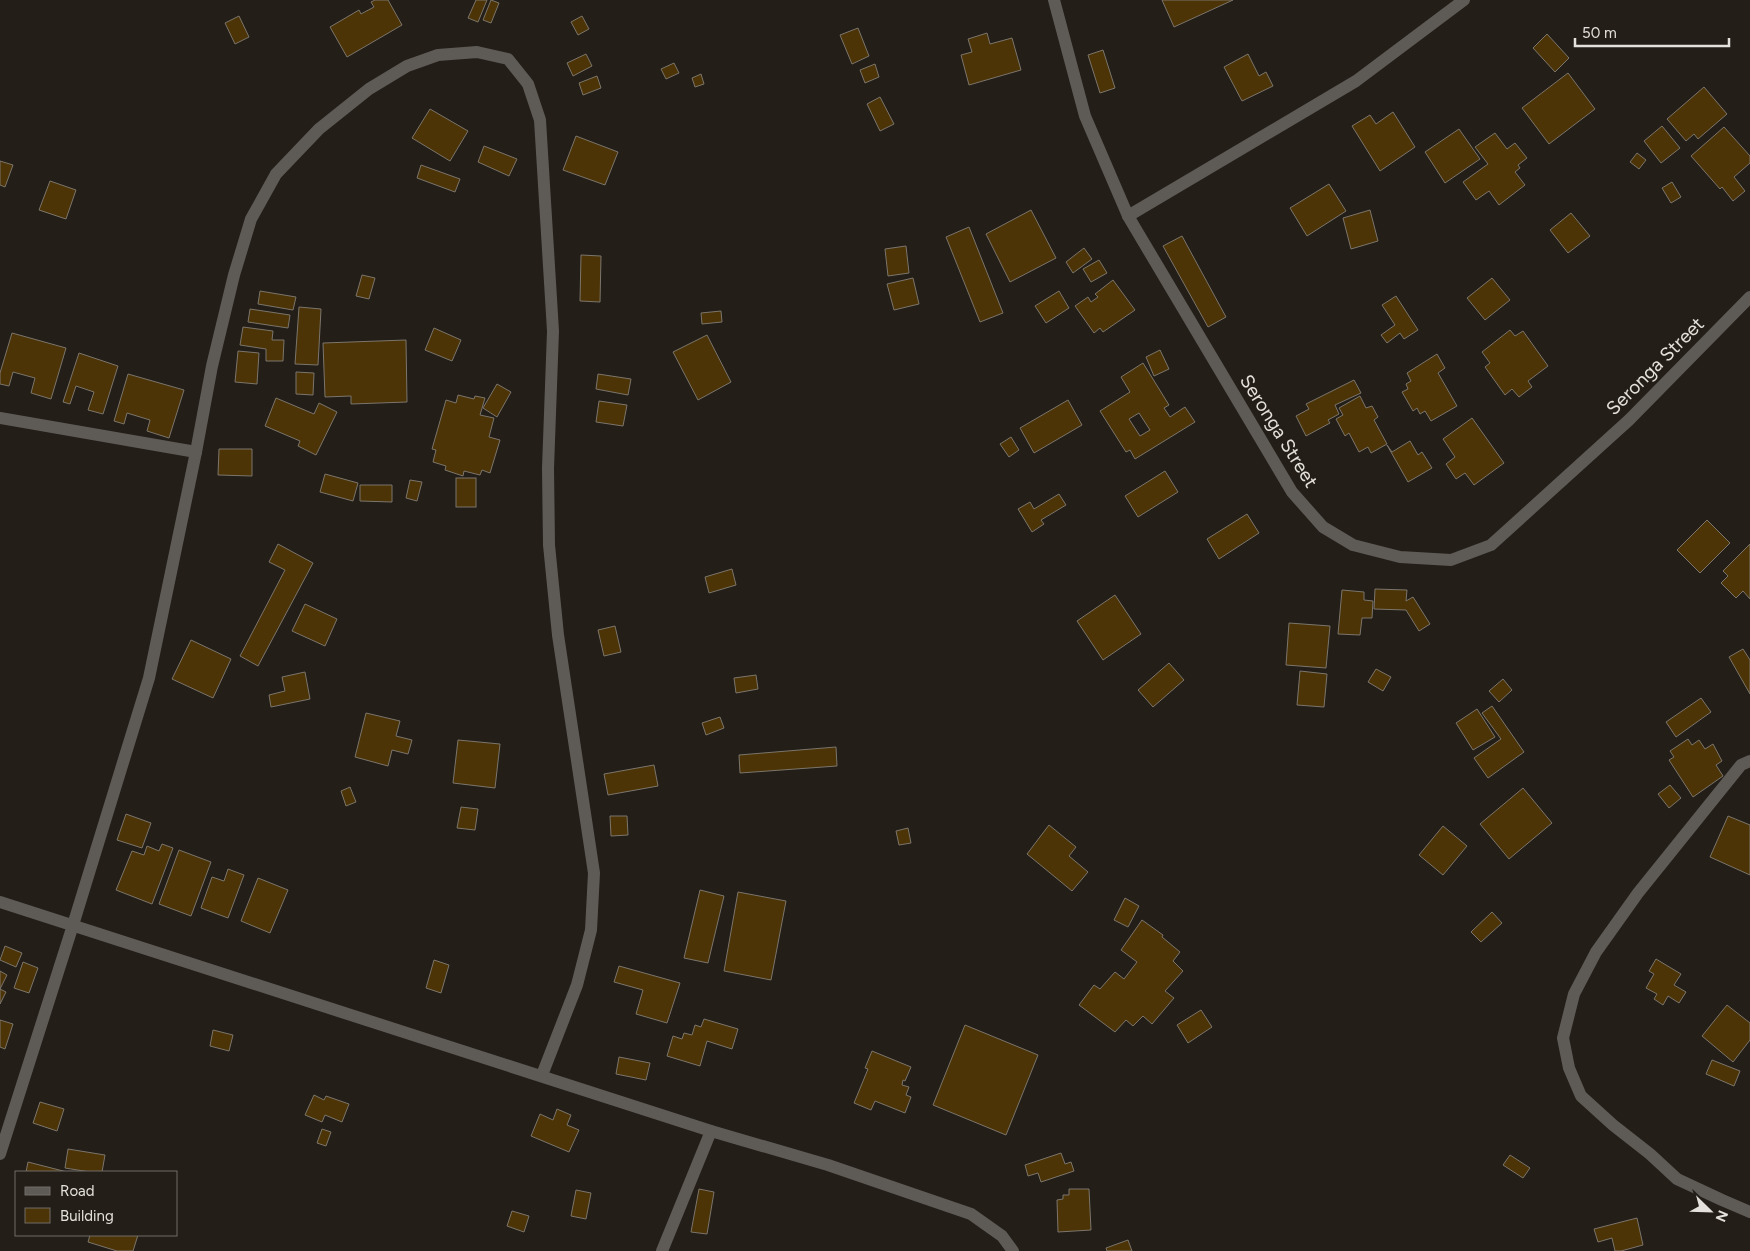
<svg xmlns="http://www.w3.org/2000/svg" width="1750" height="1251" font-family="Figtree,sans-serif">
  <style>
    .building { fill: #4c3407; stroke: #7b756c; fill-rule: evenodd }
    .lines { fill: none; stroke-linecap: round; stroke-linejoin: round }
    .minor { stroke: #5e5b57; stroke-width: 12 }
    .labels { text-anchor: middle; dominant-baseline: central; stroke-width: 5; stroke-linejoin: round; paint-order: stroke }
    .street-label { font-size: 19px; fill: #e4e1dc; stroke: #231e17 }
  </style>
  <rect width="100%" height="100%" fill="#231e17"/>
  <!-- building -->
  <g class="building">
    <polygon points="375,0 388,0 402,25 347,57 330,27 359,10 361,14 374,7 371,2"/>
    <polygon points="476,0 487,0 478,22 468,18"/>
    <polygon points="491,0 499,3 491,23 483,20"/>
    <polygon points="1162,0 1233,0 1174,27"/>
    <polygon points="239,16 249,37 235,44 225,23"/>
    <polygon points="582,16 589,29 578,35 571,22"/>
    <polygon points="858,28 869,56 852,64 840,35"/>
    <polygon points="987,33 990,44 1012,38 1021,70 969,85 961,55 972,52 968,39"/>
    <polygon points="1547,34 1569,58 1555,72 1533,48"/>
    <polygon points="1103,50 1115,88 1100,93 1088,55"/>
    <polygon points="586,54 592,66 573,76 567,63"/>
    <polygon points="1248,54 1259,76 1266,72 1273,86 1242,101 1224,67"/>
    <polygon points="674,63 679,73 666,79 661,69"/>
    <polygon points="875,64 879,77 865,83 860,70"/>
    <polygon points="1568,73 1595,109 1549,144 1522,108"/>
    <polygon points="701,74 704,84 695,87 692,78"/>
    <polygon points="597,76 601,88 583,95 579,83"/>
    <polygon points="1704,87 1727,114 1698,139 1694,134 1686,141 1667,119"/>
    <polygon points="880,97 894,124 880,131 867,104"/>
    <polygon points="430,109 468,131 450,161 412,138"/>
    <polygon points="1393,112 1415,147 1380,171 1352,126 1370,115 1376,124"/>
    <polygon points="1662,126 1680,148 1661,163 1644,141"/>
    <polygon points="1724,127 1750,156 1750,163 1734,177 1745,191 1733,201 1722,187 1720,189 1691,156"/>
    <polygon points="1459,129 1480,159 1445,183 1425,152"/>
    <polygon points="1495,133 1507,149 1515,143 1527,158 1518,165 1520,168 1515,172 1525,185 1499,205 1489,191 1476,200 1463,182 1488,164 1475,147"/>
    <polygon points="576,136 618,152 605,185 563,170"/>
    <polygon points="484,146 517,159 509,176 478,162"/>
    <polygon points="1637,153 1646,160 1639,169 1630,162"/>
    <polygon points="0,161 13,165 5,187 0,185"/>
    <polygon points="421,165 460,179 455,192 417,178"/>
    <polygon points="50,181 76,190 66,219 39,210"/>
    <polygon points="1672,182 1681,197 1671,203 1662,188"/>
    <polygon points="1329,184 1346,211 1307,236 1290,208"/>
    <polygon points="1031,210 1056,258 1010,282 986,234"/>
    <polygon points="1370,210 1378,241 1351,249 1343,218"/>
    <polygon points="1571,213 1590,236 1568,253 1550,230"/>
    <polygon points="969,227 1003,313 980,322 946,237"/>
    <polygon points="1182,236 1226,317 1208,327 1163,246"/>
    <polygon points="906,246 909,273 888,276 885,249"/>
    <polygon points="1084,248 1092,259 1073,273 1066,262"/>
    <polygon points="581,255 601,256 600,302 580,301"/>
    <polygon points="1099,260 1107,273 1091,282 1083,269"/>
    <polygon points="362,275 375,278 369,299 356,296"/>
    <polygon points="913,278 919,304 894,310 887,284"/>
    <polygon points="1492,278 1510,300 1485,320 1467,298"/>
    <polygon points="1113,280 1135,310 1103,332 1100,328 1094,333 1075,306 1088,297 1091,302 1098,297 1095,294"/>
    <polygon points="260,291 296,297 293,310 258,304"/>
    <polygon points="1059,291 1069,308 1046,323 1035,306"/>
    <polygon points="1396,296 1418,330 1404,339 1400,333 1387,343 1381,335 1395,325 1382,305"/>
    <polygon points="299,307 321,309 318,365 295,364"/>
    <polygon points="250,309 290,315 288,328 248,322"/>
    <polygon points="721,311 722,322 702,324 701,313"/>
    <polygon points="243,327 273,331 272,340 284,340 283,361 266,361 266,349 240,345"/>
    <polygon points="434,328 461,340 452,361 425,350"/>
    <polygon points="1510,330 1515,336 1523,331 1548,366 1528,381 1532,387 1519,397 1512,389 1505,395 1485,367 1490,363 1482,352"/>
    <polygon points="12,333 66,348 51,399 31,393 35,378 13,372 9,386 0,384 0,373"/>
    <polygon points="707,335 731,382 698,400 673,352"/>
    <polygon points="406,340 407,402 351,404 351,396 325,397 323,343"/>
    <polygon points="1160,350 1169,369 1154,376 1146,357"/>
    <polygon points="238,351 259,353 257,384 235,382"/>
    <polygon points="79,353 118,366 103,414 88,410 94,392 76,386 70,404 63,402"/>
    <polygon points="1437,354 1445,368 1438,373 1457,406 1431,421 1425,411 1420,414 1417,408 1413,411 1402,392 1408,389 1406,384 1411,381 1407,373"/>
    <path d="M1143,363L1169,405L1164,408L1170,417L1185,407L1195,422L1135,459L1130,450L1126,452L1100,411L1130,392L1121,377ZM1139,413L1150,430L1140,436L1129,419Z"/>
    <polygon points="296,372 314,373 313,395 296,394"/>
    <polygon points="128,374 184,390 169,438 147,431 150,420 127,413 124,424 114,421"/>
    <polygon points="598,374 631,379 628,395 596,389"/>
    <polygon points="1354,380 1361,393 1335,405 1339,414 1328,420 1330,423 1306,436 1296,416 1309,409 1306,404"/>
    <polygon points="497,384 511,392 497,417 483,408"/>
    <polygon points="458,395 474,399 475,396 485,398 480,415 494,418 489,437 500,440 490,473 482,470 480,475 464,471 463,476 445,470 446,466 433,462 436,450 432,449 446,400 456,403"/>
    <polygon points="1360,396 1366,408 1372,406 1378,417 1374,420 1387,444 1371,453 1368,447 1359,452 1349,433 1345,436 1336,419 1343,415 1339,408"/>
    <polygon points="276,398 314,414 319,403 337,412 316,455 298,446 300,441 265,426"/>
    <polygon points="1068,400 1082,425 1034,453 1020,428"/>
    <polygon points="599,401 627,405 623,426 596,422"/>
    <polygon points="1472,418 1504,463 1474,485 1465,473 1456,479 1446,464 1455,457 1443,439"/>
    <polygon points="1011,437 1019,450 1009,457 1000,444"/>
    <polygon points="1410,441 1418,455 1422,452 1432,468 1408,482 1387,445 1392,452"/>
    <polygon points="219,449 252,449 252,476 218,475"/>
    <polygon points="1165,471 1178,492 1138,517 1125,496"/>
    <polygon points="325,474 358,483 353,501 320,492"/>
    <rect x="456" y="478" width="20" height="29"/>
    <polygon points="410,480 422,482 417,501 406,498"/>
    <polygon points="360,485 392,485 392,502 360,501"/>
    <polygon points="1059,494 1066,505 1041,520 1044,524 1032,532 1018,509 1030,502 1034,509"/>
    <polygon points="1247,514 1259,533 1219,559 1207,539"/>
    <polygon points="1707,520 1730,543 1700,573 1677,550"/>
    <polygon points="278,544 313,563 258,666 240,656 285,570 269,562"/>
    <polygon points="1750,544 1750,599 1743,591 1736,598 1721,583 1728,576 1723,571"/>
    <polygon points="732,569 736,585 709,593 705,577"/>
    <polygon points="1375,589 1407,590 1406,601 1413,597 1430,624 1419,631 1406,610 1374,609"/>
    <polygon points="1342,590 1364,592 1364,600 1373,601 1372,618 1362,618 1360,635 1338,634"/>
    <polygon points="1115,595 1141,634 1103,660 1077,621"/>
    <polygon points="305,604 337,619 325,646 292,631"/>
    <polygon points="1289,623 1330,626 1326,668 1286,665"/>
    <polygon points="615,626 621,652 604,656 598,630"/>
    <polygon points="191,640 231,659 213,698 172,679"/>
    <polygon points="1743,649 1750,660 1750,694 1729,657"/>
    <polygon points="1169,663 1184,680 1153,707 1138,690"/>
    <polygon points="1376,669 1391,677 1383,691 1368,682"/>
    <polygon points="1300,671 1327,674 1324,707 1297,705"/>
    <polygon points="305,672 310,699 271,707 269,695 285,691 282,677"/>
    <polygon points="756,675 758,689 736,693 734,678"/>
    <polygon points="1503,679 1512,690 1499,702 1489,691"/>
    <polygon points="1701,698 1711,712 1676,737 1666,722"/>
    <polygon points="1492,706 1524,752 1488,778 1474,758 1501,739 1482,713"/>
    <polygon points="1477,709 1495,737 1473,750 1456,723"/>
    <polygon points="366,713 400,721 396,736 412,740 408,754 392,750 388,766 355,757"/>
    <polygon points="720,717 724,728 706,735 702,723"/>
    <polygon points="1688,739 1692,745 1699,740 1705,749 1713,744 1722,761 1716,765 1723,776 1693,797 1669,760 1674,757 1670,751"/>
    <polygon points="458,740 500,744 495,788 453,783"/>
    <polygon points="836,747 837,766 740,773 739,755"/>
    <polygon points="654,765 658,786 608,795 604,774"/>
    <polygon points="1670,785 1681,798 1669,808 1658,794"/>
    <polygon points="350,787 356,802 346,806 341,791"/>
    <polygon points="1523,788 1552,823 1509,859 1480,824"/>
    <polygon points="461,807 478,809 475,830 457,828"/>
    <polygon points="126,814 151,823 142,848 117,840"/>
    <polygon points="610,816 627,816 628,835 611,836"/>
    <polygon points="1728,816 1750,825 1750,875 1710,857"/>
    <polygon points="1049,825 1076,847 1069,856 1088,872 1072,891 1027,854"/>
    <polygon points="1443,826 1467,846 1443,875 1419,855"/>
    <polygon points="908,828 911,843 899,845 896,831"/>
    <polygon points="162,844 173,848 152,904 116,890 132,851 144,855 147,846 159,851"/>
    <polygon points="179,850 211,862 191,916 159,904"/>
    <polygon points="228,869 244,875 228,918 201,908 212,877 224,881"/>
    <polygon points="258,878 288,890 270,933 241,921"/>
    <polygon points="700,890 724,896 708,963 684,958"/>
    <polygon points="738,892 786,901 771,980 724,971"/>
    <polygon points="1125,898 1139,906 1128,927 1114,920"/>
    <polygon points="1492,912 1502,923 1481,942 1471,932"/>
    <polygon points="1142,920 1163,935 1162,937 1180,952 1173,961 1183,971 1165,991 1174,998 1152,1024 1143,1016 1133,1026 1126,1020 1115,1032 1079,1005 1094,985 1100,989 1115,972 1124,979 1137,962 1121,950"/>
    <polygon points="5,946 22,953 16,967 0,960"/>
    <polygon points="1656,959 1681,974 1674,985 1686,992 1679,1003 1668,996 1663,1005 1654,999 1657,994 1646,988 1654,974 1649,971"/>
    <polygon points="434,960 449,965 441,993 426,988"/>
    <polygon points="23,962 38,968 29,993 14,988"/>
    <polygon points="619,966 680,983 667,1023 636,1014 643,990 614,982"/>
    <polygon points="0,971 7,975 0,989 6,992 0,1004"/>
    <polygon points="1727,1005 1750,1023 1750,1040 1733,1062 1702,1036"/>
    <polygon points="1201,1010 1212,1027 1188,1043 1177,1025"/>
    <polygon points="704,1019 738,1029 732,1049 707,1041 700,1066 667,1056 673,1036 682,1039 684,1033 692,1035 695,1025 701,1027"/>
    <polygon points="0,1020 13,1024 5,1049 0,1047"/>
    <polygon points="965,1025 1038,1055 1006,1135 933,1105"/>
    <polygon points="213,1030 233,1035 229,1051 210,1046"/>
    <polygon points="872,1051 911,1067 905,1081 903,1080 902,1085 909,1087 906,1095 911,1097 905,1113 875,1101 871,1110 854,1103 868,1069 865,1068"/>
    <polygon points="619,1057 650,1063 646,1080 616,1074"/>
    <polygon points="1712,1060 1740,1071 1734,1086 1706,1074"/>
    <polygon points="314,1095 324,1100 326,1096 349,1104 342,1122 325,1115 322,1122 305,1115"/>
    <polygon points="40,1102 64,1109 57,1131 33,1123"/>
    <polygon points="557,1109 571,1115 567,1125 579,1130 569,1152 531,1136 540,1114 553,1120"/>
    <polygon points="322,1129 331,1132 326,1146 317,1143"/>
    <polygon points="68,1149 105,1155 102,1172 90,1172 65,1168"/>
    <polygon points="1061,1153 1065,1164 1071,1162 1074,1171 1041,1182 1038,1173 1028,1176 1025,1165"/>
    <polygon points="1510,1155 1530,1168 1523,1178 1503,1165"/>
    <polygon points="28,1162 67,1172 26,1172"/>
    <polygon points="699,1189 714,1192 707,1234 691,1232"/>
    <polygon points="1069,1189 1089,1189 1091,1230 1058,1232 1057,1200 1063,1199 1063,1195 1069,1195"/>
    <polygon points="576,1190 591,1193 586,1219 571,1216"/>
    <polygon points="512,1211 529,1216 524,1232 507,1226"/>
    <polygon points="1637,1218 1643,1245 1621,1251 1615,1251 1612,1238 1598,1242 1594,1229"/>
    <polygon points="90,1235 138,1235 133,1251 117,1251 88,1242"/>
    <polygon points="1128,1240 1132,1251 1107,1251 1106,1248"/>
  </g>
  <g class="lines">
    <!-- minor -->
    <g class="minor">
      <polyline points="1054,0 1085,116 1128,216 1292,492 1323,527 1353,545 1400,557 1451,560 1491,545 1629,420 1750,297"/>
      <polyline points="1128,216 1356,81 1464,0"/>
      <polyline points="0,418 196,452"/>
      <polyline points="1750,761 1741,765 1638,893 1596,952 1574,994 1563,1038 1569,1068 1581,1096 1613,1125 1650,1154 1677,1179 1722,1200 1750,1212"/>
      <polyline points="0,902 711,1131 828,1165 971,1214 1002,1236 1013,1251"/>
      <polyline points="0,1154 73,925 149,678 196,452 212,366 234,275 251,219 276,174 319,129 369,89 407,66 438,55 477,52 508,59 528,84 540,120 553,331 548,468 549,545 558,635 594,873 591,930 577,985 542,1075"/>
      <polyline points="662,1251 711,1131"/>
    </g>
  </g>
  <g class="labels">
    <!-- street labels -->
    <g class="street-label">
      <text transform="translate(1655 366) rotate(-45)">Seronga Street</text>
      <text transform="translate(1279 431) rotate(58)">Seronga Street</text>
    </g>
  </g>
  <!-- legend -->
  <rect x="15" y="1171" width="162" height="65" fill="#231e17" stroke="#706c66"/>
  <rect x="25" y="1187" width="25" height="8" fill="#5e5b57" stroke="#706c66"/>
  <text x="60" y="1196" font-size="15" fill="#e4e1dc">Road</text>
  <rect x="25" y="1208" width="25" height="15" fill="#4c3407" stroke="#706c66"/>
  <text x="60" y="1221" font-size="15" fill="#e4e1dc">Building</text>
  <!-- north arrow -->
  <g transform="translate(1710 1211) rotate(113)" stroke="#231e17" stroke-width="4" paint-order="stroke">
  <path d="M0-4L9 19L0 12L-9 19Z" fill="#e4e1dc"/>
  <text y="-8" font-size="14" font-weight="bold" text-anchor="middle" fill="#e4e1dc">N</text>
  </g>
  <!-- scale -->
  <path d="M1575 38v8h154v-8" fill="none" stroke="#e4e1dc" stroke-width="2.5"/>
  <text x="1582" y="38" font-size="15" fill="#e4e1dc" stroke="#231e17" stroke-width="4" paint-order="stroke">50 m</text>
</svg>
